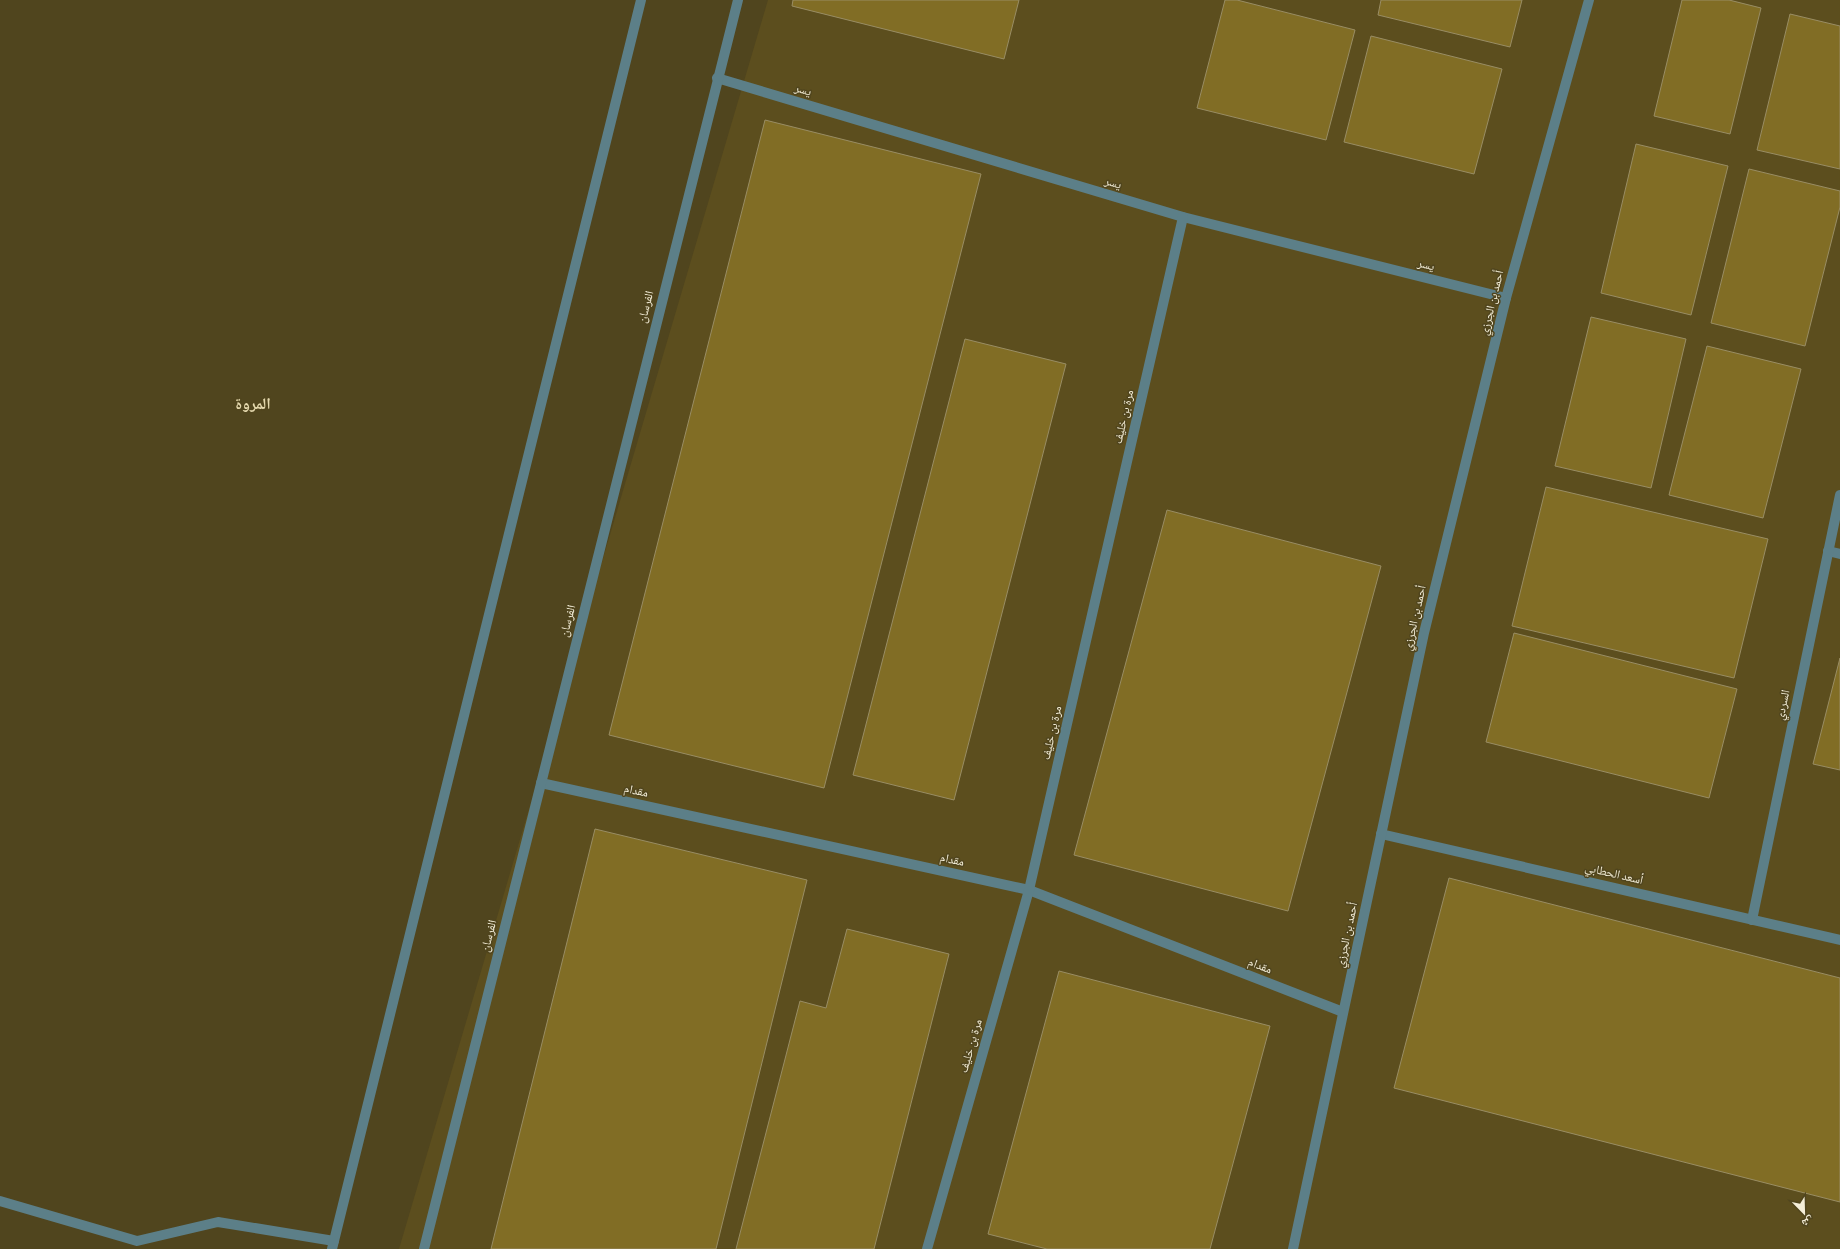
<svg xmlns="http://www.w3.org/2000/svg" width="1840" height="1249" font-family="'Source Sans 3','Noto Naskh Arabic',sans-serif">
  <style>
    .built { fill: #5c4e1e }
    .building { fill: #816d25; stroke: #998d64 }
    .lines { fill: none; stroke-linecap: round; stroke-linejoin: round }
    .minor { stroke: #5c7f88; stroke-width: 10 }
    .labels { text-anchor: middle; dominant-baseline: central; stroke-width: 3; stroke-linejoin: round; paint-order: stroke }
    .street-label { font-size: 12px; fill: #f4eed8; stroke: #50451e }
    .district-label { font-size: 16px; font-weight: bold; fill: #e4d8ad; stroke: #50451e }
  </style>
  <rect width="100%" height="100%" fill="#50451e"/>
  <!-- built -->
  <polygon class="built" points="768,0 1840,0 1840,1249 399,1249"/>
  <!-- building -->
  <g class="building">
    <polygon points="793,0 1019,0 1004,59 792,6"/>
    <polygon points="1225,0 1237,0 1355,30 1326,140 1197,108"/>
    <polygon points="1381,0 1522,0 1510,47 1378,15"/>
    <polygon points="1682,0 1729,0 1761,8 1730,134 1654,116"/>
    <polygon points="1790,14 1840,26 1840,169 1757,150"/>
    <polygon points="1371,36 1502,69 1474,174 1344,142"/>
    <polygon points="765,120 981,174 824,788 609,735"/>
    <polygon points="1636,144 1728,166 1691,315 1601,293"/>
    <polygon points="1749,169 1840,191 1840,207 1805,346 1711,323"/>
    <polygon points="1591,317 1686,339 1651,488 1555,466"/>
    <polygon points="965,339 1066,364 954,800 853,775"/>
    <polygon points="1707,346 1801,369 1763,518 1669,495"/>
    <polygon points="1546,487 1768,539 1734,678 1512,626"/>
    <polygon points="1167,510 1381,566 1288,911 1074,855"/>
    <polygon points="1514,633 1737,689 1709,798 1486,742"/>
    <polygon points="1840,658 1840,770 1813,764"/>
    <polygon points="595,829 807,880 716,1249 491,1249"/>
    <polygon points="1449,878 1840,978 1840,1202 1394,1088"/>
    <polygon points="847,929 949,954 874,1249 736,1249 800,1001 826,1008"/>
    <polygon points="1059,971 1270,1026 1210,1249 1047,1249 988,1234"/>
  </g>
  <g class="lines">
    <!-- minor -->
    <g class="minor">
      <polyline points="717,78 1183,217 1506,298"/>
      <polyline points="1828,551 1840,554"/>
      <polyline points="541,783 1029,890 1343,1012"/>
      <polyline points="1381,834 1840,940"/>
      <polyline points="1752,920 1840,495"/>
      <polyline points="0,1201 137,1241 218,1222 334,1241"/>
      <polyline points="332,1249 641,0"/>
      <polyline points="424,1249 738,0"/>
      <polyline points="927,1249 1029,890 1183,217"/>
      <polyline points="1293,1249 1424,633 1506,298 1589,0"/>
    </g>
  </g>
  <g class="labels">
    <!-- street labels -->
    <g class="street-label">
      <text transform="translate(803 90) rotate(17)">يسر</text>
      <text transform="translate(1113 183) rotate(17)">يسر</text>
      <text transform="translate(1426 265) rotate(14)">يسر</text>
      <text transform="translate(1492 303) rotate(-76)">أحمد بن الجرزي</text>
      <text transform="translate(646 307) rotate(-76)">الفرسان</text>
      <text transform="translate(1124 417) rotate(-77)">مرة بن خليف</text>
      <text transform="translate(1415 618) rotate(-77)">أحمد بن الجرزي</text>
      <text transform="translate(568 621) rotate(-76)">الفرسان</text>
      <text transform="translate(1783 705) rotate(-78)">السردي</text>
      <text transform="translate(1052 733) rotate(-77)">مرة بن خليف</text>
      <text transform="translate(636 791) rotate(12)">مقدام</text>
      <text transform="translate(952 860) rotate(12)">مقدام</text>
      <text transform="translate(1614 874) rotate(13)">أسعد الحطابي</text>
      <text transform="translate(1347 935) rotate(-78)">أحمد بن الجرزي</text>
      <text transform="translate(489 936) rotate(-76)">الفرسان</text>
      <text transform="translate(1260 966) rotate(21)">مقدام</text>
      <text transform="translate(971 1046) rotate(-74)">مرة بن خليف</text>
    </g>
    <!-- district labels -->
    <g class="district-label">
      <text x="253" y="404">المروة</text>
    </g>
  </g>
  <!-- north arrow -->
  <g transform="translate(1804 1213) rotate(157)" stroke="#50451e" stroke-width="3" paint-order="stroke">
  <path d="M0-3L7 15L0 10L-7 15Z" fill="#f4eed8"/>
  <text y="-6" font-size="11" font-weight="bold" text-anchor="middle" fill="#f4eed8">ش</text>
  </g>
</svg>
